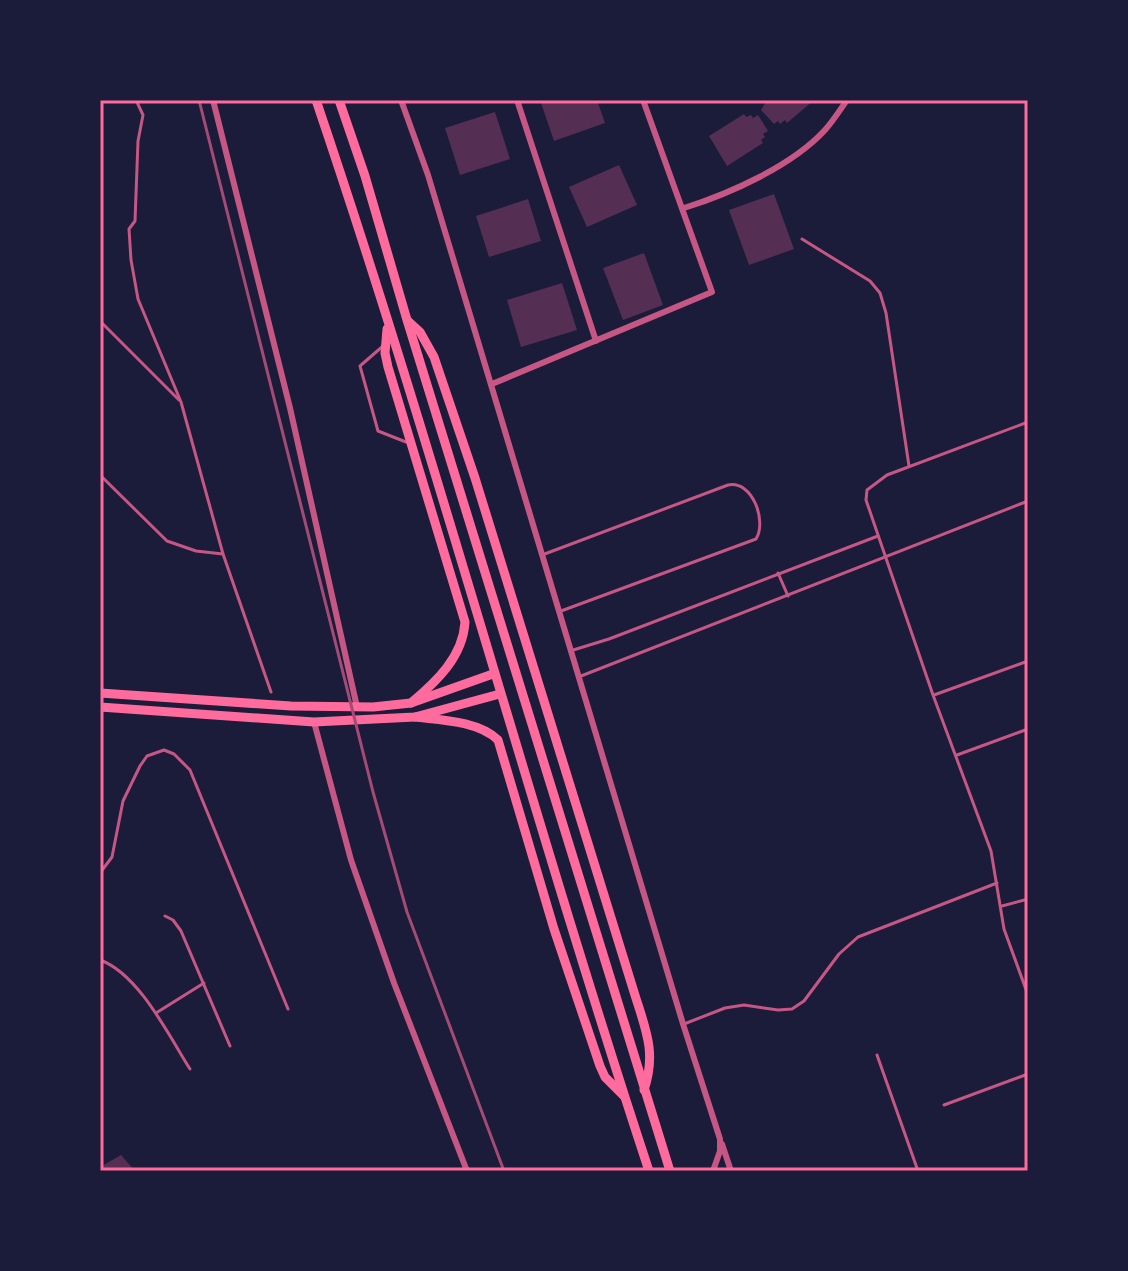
<svg xmlns="http://www.w3.org/2000/svg" width="1128" height="1271" font-family="Helvetica,sans-serif">
  <style>
    .building { fill: #542f53 }
    .lines { fill: none; stroke-linecap: round; stroke-linejoin: round }
    .service { stroke: #c65784; stroke-width: 3 }
    .minor { stroke: #c65784; stroke-width: 6 }
    .primary { stroke: #ff6b9d; stroke-width: 9 }
    .rail { stroke: #a44b75; stroke-width: 3 }
    .neatline { fill: none; stroke: #ff6b9d; stroke-width: 3 }
  </style>
  <rect width="100%" height="100%" fill="#1b1b3a"/>
  <!-- building -->
  <g class="building">
    <polygon points="540,100 597,100 605,123 554,141"/>
    <polygon points="767,100 814,100 787,123 785,120 780,124 778,121 774,124 761,110"/>
    <polygon points="495,112 510,159 460,175 445,128"/>
    <polygon points="744,114 746,117 751,115 753,118 758,115 768,131 763,134 765,137 761,140 763,143 727,166 709,136"/>
    <polygon points="619,165 637,205 587,227 569,187"/>
    <polygon points="774,194 794,249 749,265 729,210"/>
    <polygon points="528,199 541,241 489,257 476,216"/>
    <polygon points="644,253 663,305 623,320 603,268"/>
    <polygon points="562,283 577,330 521,347 507,300"/>
    <polygon points="121,1155 135,1171 100,1171 100,1167"/>
  </g>
  <g class="lines">
    <!-- service -->
    <g class="service">
      <polyline points="136,100 143,115 138,141 135,221 129,229 131,260 138,299 181,402 223,554 271,692"/>
      <polyline points="802,239 870,281 880,293 886,313 909,466"/>
      <polyline points="100,321 179,400"/>
      <polyline points="383,346 360,366 378,431 406,442"/>
      <polyline points="1028,422 887,475 867,490 866,500 933,695 991,851 1004,929 1028,995"/>
      <polyline points="100,475 167,541 196,551 223,554"/>
      <path d="M542,555L728,485C753,480 767,522 756,539L561,611"/>
      <polyline points="778,573 788,596"/>
      <polyline points="570,651 609,639 878,536"/>
      <polyline points="581,676 1028,501"/>
      <polyline points="934,695 1028,661"/>
      <polyline points="957,755 1028,729"/>
      <polyline points="100,873 112,857 123,801 140,766 147,756 164,750 174,754 190,770 288,1009"/>
      <polyline points="1002,906 1028,899"/>
      <polyline points="165,916 173,920 181,931 230,1046"/>
      <path d="M100,960C139,974 169,1036 190,1069"/>
      <polyline points="156,1013 204,983"/>
      <polyline points="684,1024 725,1008 744,1005 778,1010 792,1009 804,1001 839,954 858,937 997,883"/>
      <polyline points="877,1055 918,1171"/>
      <polyline points="944,1105 1028,1074"/>
    </g>
    <!-- minor -->
    <g class="minor">
      <polyline points="213,100 290,408 357,707"/>
      <polyline points="401,100 428,175 683,1024 720,1139 720,1151 713,1171"/>
      <polyline points="517,100 596,341"/>
      <path d="M684,208C729,194 792,166 825,130C833,121 840,110 847,100"/>
      <polyline points="492,384 712,292 643,100"/>
      <polyline points="314,722 351,860 394,983 467,1171"/>
      <polyline points="722,1144 731,1171"/>
    </g>
    <!-- primary -->
    <g class="primary">
      <path d="M316,100C436,454 532,816 649,1171"/>
      <polyline points="339,100 365,176 407,320 670,1171"/>
      <path d="M408,321L420,332L434,357L475,478L634,992C645,1028 657,1052 644,1090"/>
      <path d="M387,329L385,353L388,367L465,622C463,657 436,682 411,703"/>
      <polyline points="100,693 291,706 373,707 411,703 490,675"/>
      <polyline points="100,707 314,722 415,717 496,695"/>
      <path d="M415,717C441,720 479,721 498,740L554,929L600,1066L605,1077L624,1096"/>
    </g>
    <!-- rail -->
    <polyline class="rail" points="199,100 373,792 407,912 504,1171"/>
  </g>
  <!-- border -->
  <rect width="1128" height="1271" fill="none" stroke="#1b1b3a" stroke-width="204"/>
  <rect x="102" y="102" width="924" height="1067" class="neatline"/>
</svg>
